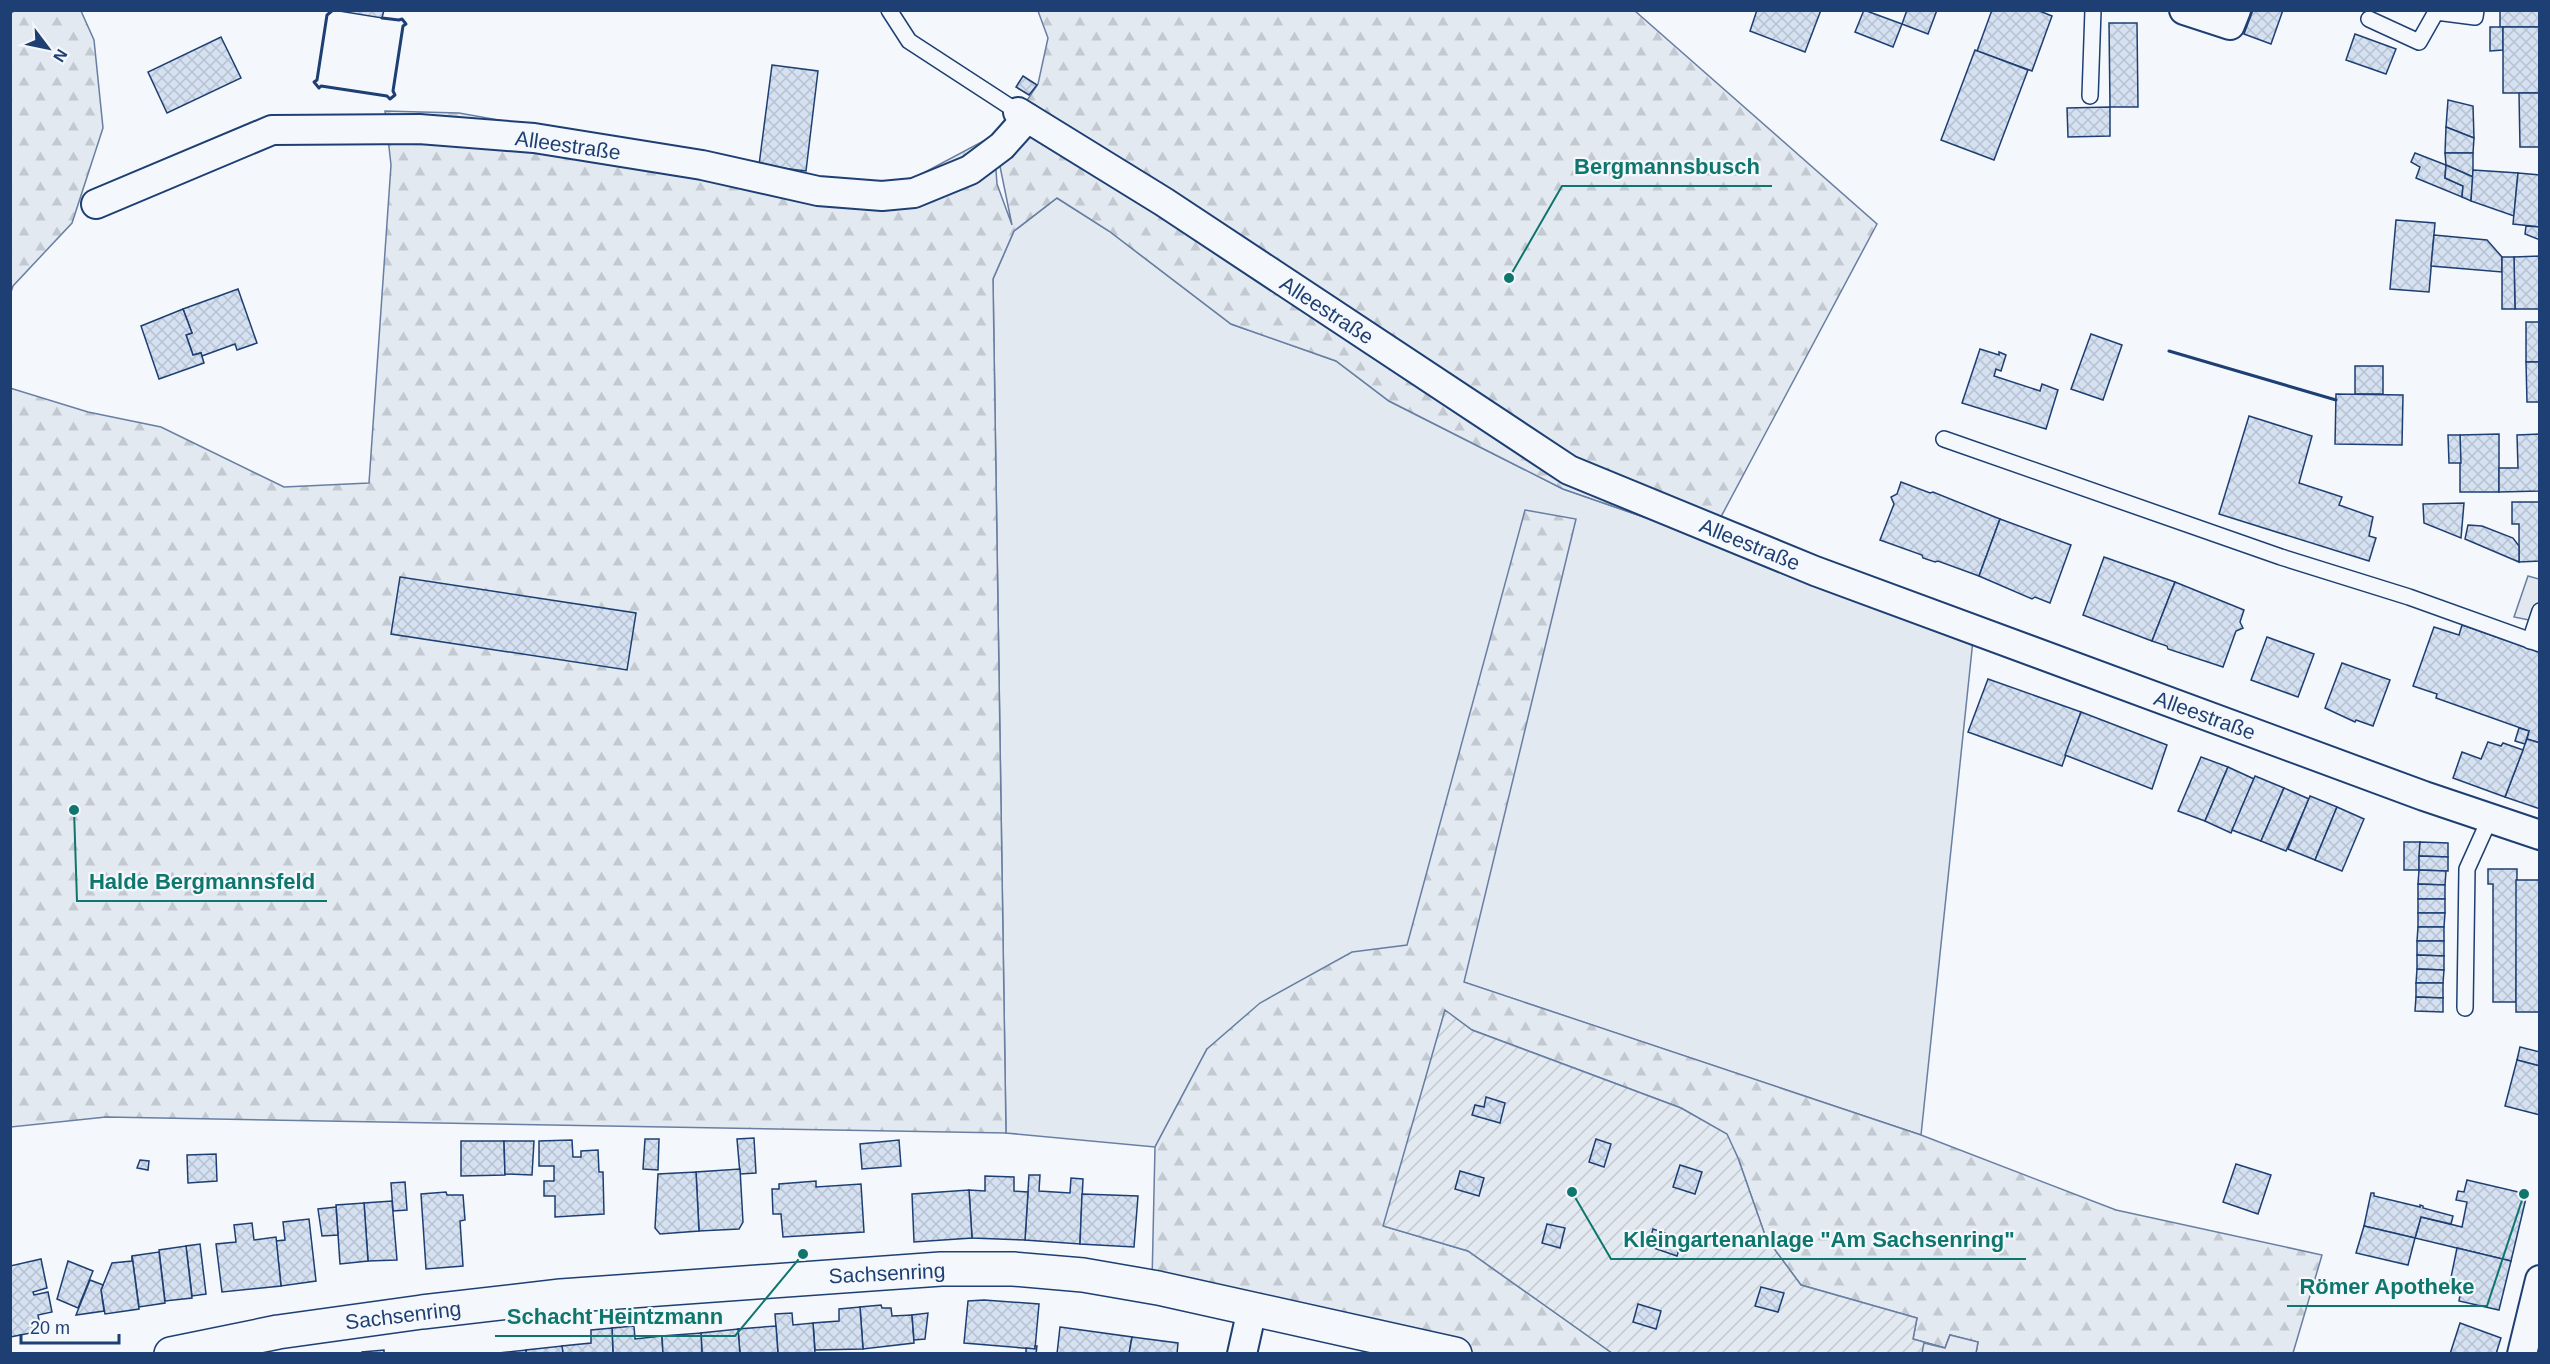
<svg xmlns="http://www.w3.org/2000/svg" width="2550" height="1364" font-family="Helvetica,sans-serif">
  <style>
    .grass { fill: #e3e9f0; stroke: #687fa3; stroke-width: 1.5 }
    .forest { fill: url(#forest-firs); stroke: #687fa3; stroke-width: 1.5; fill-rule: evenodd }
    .garden { fill: url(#garden-furrows); stroke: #687fa3; stroke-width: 1.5 }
    .parking { fill: #e3e8f0; stroke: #687fa3; stroke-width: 1.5 }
    .building { fill: url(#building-cross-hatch); stroke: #1d3f73; stroke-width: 1.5 }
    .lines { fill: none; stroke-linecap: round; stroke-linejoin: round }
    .service-casing { stroke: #1d3f73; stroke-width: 18 }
    .minor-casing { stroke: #1d3f73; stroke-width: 32 }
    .tertiary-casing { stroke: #1d3f73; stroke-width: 36 }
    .service { stroke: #f4f7fb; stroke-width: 15 }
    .minor { stroke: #f4f7fb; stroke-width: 28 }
    .tertiary { stroke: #f4f7fb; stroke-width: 33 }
    .wall { stroke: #1d3f73; stroke-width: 3 }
    .labels { text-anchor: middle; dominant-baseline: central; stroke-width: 4.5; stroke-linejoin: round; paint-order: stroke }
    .street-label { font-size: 21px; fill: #1d3f73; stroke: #f4f7fb }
    .leader { fill: none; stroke: #0f766e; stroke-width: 2 }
    .callout-dot { fill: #0f766e; stroke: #f4f7fb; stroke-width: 2 }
    .callout-label { font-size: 22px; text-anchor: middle; font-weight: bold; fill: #0f766e; stroke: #f4f7fb; stroke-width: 4.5; stroke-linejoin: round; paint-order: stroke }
  </style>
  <defs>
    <pattern id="forest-firs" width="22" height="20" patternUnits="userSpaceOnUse" patternTransform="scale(1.5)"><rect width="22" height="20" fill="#e3e9f0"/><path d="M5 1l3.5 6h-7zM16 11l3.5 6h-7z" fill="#c2c9d1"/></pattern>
    <pattern id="garden-furrows" width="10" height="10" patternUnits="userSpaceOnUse" patternTransform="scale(1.5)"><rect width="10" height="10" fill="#e3e9f0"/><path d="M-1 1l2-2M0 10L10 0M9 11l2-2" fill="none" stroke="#c2c9d1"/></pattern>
    <pattern id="building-cross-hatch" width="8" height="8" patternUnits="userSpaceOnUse" patternTransform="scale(1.5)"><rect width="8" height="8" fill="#d5e0f0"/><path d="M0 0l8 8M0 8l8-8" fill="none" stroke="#b6c1d1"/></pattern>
  </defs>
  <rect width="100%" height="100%" fill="#f4f7fb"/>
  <!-- grass -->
  <polygon class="grass" points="1057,198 1109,231 1231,324 1336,361 1389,401 1563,489 1707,539 1973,640 1921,1135 1463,982 1207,1049 1155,1147 1006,1133 993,279 1014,231"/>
  <!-- forest -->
  <g class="forest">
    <polygon points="16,10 81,11 94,40 103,128 72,223 13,286 11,292 10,14"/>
    <path d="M1038,11H1635L1877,224L1715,528L1707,539L1563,489L1389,401L1336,361L1231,324L1109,231L1057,198L1014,231L993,279L1006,1133L106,1117L11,1127L10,388L88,412L161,427L284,487L369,483L391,165L385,111L459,113L544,128L801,179L878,182L914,178L993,136L1003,122L1024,105L1038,84L1048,38ZM994,142H995L1012,225L997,184Z"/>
    <polygon points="1525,510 1576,519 1464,982 1921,1135 2116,1210 2322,1255 2293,1353 1977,1354 1950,1335 1945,1348 1913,1339 1917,1318 1801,1285 1766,1238 1738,1158 1726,1134 1681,1108 1472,1030 1445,1011 1384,1226 1468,1251 1612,1353 1472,1353 1152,1282 1155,1147 1207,1049 1260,1003 1352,952 1407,945"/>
  </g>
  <!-- garden -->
  <polygon class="garden" points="1445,1010 1472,1030 1681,1108 1727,1134 1738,1158 1766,1238 1801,1285 1917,1318 1913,1339 1945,1348 1950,1335 1978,1342 1976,1353 1977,1353 1612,1353 1468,1251 1383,1226"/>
  <!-- parking -->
  <g class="parking">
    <polygon points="2528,576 2539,579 2539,622 2514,617"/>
    <polygon points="1950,1335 1978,1342 1976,1353 1977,1353 1922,1353 1924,1343 1945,1348"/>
  </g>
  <!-- building -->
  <g class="building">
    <polygon points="333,10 384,10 382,18"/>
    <polygon points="1757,10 1821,10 1805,52 1750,31"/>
    <polygon points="1864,10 1902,24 1893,47 1855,32"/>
    <polygon points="1907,10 1937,10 1928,34 1902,24"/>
    <polygon points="1992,10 2037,10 2052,16 2032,71 1977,51"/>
    <polygon points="2253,10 2283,10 2271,44 2244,34"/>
    <rect x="2500" y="10" width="40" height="17"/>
    <polygon points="2109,23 2137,23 2138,107 2110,107"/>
    <polygon points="2490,27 2503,27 2503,50 2490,51"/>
    <rect x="2503" y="27" width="37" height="66"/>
    <polygon points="2355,34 2396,49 2386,74 2346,60"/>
    <polygon points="221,37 241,78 167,113 148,72"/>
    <polygon points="1975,50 2028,70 1994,160 1941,140"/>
    <polygon points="772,65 818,71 806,171 759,165"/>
    <polygon points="1023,76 1037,85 1029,95 1016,87"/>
    <polygon points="2519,93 2540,93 2540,147 2520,147"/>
    <polygon points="2448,100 2473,106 2474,138 2446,127"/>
    <polygon points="2110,107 2110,136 2068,137 2067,108"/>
    <polygon points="2446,127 2474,138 2473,153 2445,153"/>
    <polygon points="2415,153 2446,165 2445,178 2463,186 2462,197 2416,178 2420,167 2411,162"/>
    <polygon points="2445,153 2473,153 2473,177 2446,165"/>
    <polygon points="2446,165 2473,177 2471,201 2462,197 2463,186 2445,178"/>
    <polygon points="2473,170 2518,173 2514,216 2471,201"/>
    <polygon points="2518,173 2540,175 2540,227 2513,224"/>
    <polygon points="2396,220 2435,223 2429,292 2390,289"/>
    <polygon points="2526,226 2540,227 2540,240 2525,234"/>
    <polygon points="2434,235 2487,240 2502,257 2502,272 2431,266"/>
    <polygon points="2540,256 2540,309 2515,309 2514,257"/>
    <polygon points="2502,257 2514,257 2515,309 2502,309"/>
    <polygon points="238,289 257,343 237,350 235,344 202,356 201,353 193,355 186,335 192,333 183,309"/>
    <polygon points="183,309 192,333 186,335 193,355 201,353 204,363 159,379 141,326"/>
    <rect x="2526" y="322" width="14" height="40"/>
    <polygon points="2091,334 2122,345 2103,400 2071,389"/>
    <polygon points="1980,349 1999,355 1999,352 2006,355 2001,371 1996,369 1994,376 2040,391 2042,384 2058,390 2046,429 1962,403"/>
    <polygon points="2526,362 2540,362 2540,402 2527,402"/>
    <rect x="2355" y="366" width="28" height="28"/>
    <polygon points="2336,394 2403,395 2402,445 2335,444"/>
    <polygon points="2249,416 2312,436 2299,483 2342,497 2339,505 2373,517 2369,536 2376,538 2369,561 2219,514"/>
    <polygon points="2499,434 2499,492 2460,492 2460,435"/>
    <polygon points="2540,434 2540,491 2499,492 2499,468 2518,468 2517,435"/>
    <polygon points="2448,435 2460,435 2461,463 2449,463"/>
    <polygon points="1901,482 1930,493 1933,492 2000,519 1979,576 1938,561 1935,562 1923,558 1922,555 1880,540 1894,504 1891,497 1897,494"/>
    <polygon points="2512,502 2540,502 2540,561 2519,562 2519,524 2512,524"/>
    <polygon points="2464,503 2461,538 2424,523 2423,504"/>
    <polygon points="2000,519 2071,545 2050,603 2035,597 2032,599 1979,576"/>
    <polygon points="2468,525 2482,526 2513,538 2519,546 2519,562 2465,539"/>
    <polygon points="2104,557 2175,582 2152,641 2083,615"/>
    <polygon points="400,577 636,613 627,670 391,634"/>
    <polygon points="2175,582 2244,610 2240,622 2243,628 2236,631 2223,667 2168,649 2167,646 2152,641"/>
    <polygon points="2462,625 2540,652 2540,743 2527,739 2529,731 2436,698 2437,694 2413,686 2434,627 2459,635"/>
    <polygon points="2267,637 2314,654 2298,697 2251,680"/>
    <polygon points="2342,663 2390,680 2373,726 2356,720 2355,722 2325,708"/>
    <polygon points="1988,679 2081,712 2062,766 1968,732"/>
    <polygon points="2081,712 2167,745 2152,789 2065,755"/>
    <polygon points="2519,728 2529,731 2525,744 2515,741"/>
    <polygon points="2527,739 2540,743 2540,809 2505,797"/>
    <polygon points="2488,742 2501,746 2503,743 2523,750 2505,797 2453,778 2462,752 2481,759"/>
    <polygon points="2201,757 2228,767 2205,821 2178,811"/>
    <polygon points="2228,767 2254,779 2231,833 2205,821"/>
    <polygon points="2255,776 2284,788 2261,841 2232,830"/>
    <polygon points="2284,788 2309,799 2286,851 2261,841"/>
    <polygon points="2310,796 2337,807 2315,860 2288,849"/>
    <polygon points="2337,807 2364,819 2342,871 2315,860"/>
    <polygon points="2404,842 2420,842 2419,870 2404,870"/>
    <polygon points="2420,842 2448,843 2448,857 2419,856"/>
    <polygon points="2419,856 2448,857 2448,871 2419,870"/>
    <polygon points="2488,869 2517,869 2516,1002 2493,1002 2493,884 2488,884"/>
    <polygon points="2419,870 2446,871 2445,885 2418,884"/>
    <rect x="2516" y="880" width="24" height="132"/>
    <polygon points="2418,884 2445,885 2445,899 2418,899"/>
    <rect x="2418" y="899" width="27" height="14"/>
    <polygon points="2418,913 2445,913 2444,927 2418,927"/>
    <polygon points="2418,927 2444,927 2444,941 2417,941"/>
    <polygon points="2417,941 2444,941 2444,956 2417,955"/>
    <polygon points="2417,955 2444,956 2444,970 2417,969"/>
    <polygon points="2417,969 2444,970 2443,983 2416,983"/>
    <polygon points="2416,983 2443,983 2443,998 2416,997"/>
    <polygon points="2416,997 2443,998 2443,1012 2415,1011"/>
    <polygon points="2520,1047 2540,1052 2540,1066 2517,1060"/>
    <polygon points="2517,1060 2540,1066 2540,1115 2505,1106"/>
    <polygon points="1486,1097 1505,1103 1500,1123 1472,1115 1475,1105 1484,1107"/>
    <polygon points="754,1138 756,1173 740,1174 737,1139"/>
    <polygon points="645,1139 659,1139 658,1170 643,1169"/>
    <polygon points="1596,1139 1611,1144 1604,1167 1589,1162"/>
    <polygon points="572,1140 573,1157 581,1157 581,1151 598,1150 599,1172 603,1172 604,1214 555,1217 555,1196 544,1196 544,1181 554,1181 554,1166 539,1166 539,1141"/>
    <polygon points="899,1140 901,1166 862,1169 860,1144"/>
    <polygon points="461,1141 504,1141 505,1175 461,1176"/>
    <polygon points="504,1141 534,1141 532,1175 505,1174"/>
    <polygon points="216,1154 217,1181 188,1183 187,1155"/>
    <polygon points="140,1160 149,1161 148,1170 137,1168"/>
    <polygon points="2236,1164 2271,1175 2258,1214 2223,1202"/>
    <polygon points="1680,1165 1702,1172 1695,1194 1673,1187"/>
    <polygon points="740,1169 743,1222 739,1229 699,1231 696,1172"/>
    <polygon points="1460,1171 1484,1178 1479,1196 1455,1189"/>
    <polygon points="696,1172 699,1231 660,1234 655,1228 658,1174"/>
    <polygon points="1029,1175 1040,1175 1039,1191 1070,1193 1071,1178 1083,1179 1080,1244 1025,1240"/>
    <polygon points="985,1176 1014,1177 1014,1191 1028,1192 1025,1240 972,1238 969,1190 985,1191"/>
    <polygon points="2467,1180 2527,1194 2511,1261 2415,1238 2421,1217 2462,1227 2467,1202 2456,1200 2458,1191 2464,1192"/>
    <polygon points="816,1181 816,1187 861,1184 864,1232 783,1237 781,1214 773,1214 772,1189 779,1189 779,1184"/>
    <polygon points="405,1182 407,1210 393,1211 391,1183"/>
    <polygon points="969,1190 972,1238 914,1242 912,1194"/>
    <polygon points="446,1192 447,1195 463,1195 465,1220 460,1221 463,1266 426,1269 421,1194"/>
    <polygon points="2371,1193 2374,1193 2374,1196 2420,1207 2420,1205 2423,1206 2423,1208 2453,1216 2451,1224 2421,1217 2415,1238 2364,1226"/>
    <polygon points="1082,1194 1138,1196 1134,1247 1080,1244"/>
    <polygon points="392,1201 397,1260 368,1261 364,1203"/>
    <polygon points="364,1203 368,1261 340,1264 336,1205"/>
    <polygon points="336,1207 338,1235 322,1236 318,1209"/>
    <polygon points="309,1219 316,1281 281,1286 276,1241 285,1240 283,1222"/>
    <polygon points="252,1223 254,1240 276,1237 281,1286 222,1292 216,1244 236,1242 234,1225"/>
    <polygon points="1547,1224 1565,1228 1560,1248 1542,1243"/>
    <polygon points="2364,1226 2415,1238 2408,1265 2356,1253"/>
    <polygon points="1653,1229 1682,1239 1677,1256 1648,1246"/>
    <polygon points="200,1244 206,1294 192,1296 186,1246"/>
    <polygon points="186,1246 192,1298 165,1301 159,1250"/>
    <polygon points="2457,1248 2511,1261 2499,1310 2459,1301 2460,1295 2448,1292"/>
    <polygon points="159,1252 165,1303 139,1307 132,1256"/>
    <polygon points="132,1256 139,1309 105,1314 101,1290 112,1263 132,1261"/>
    <polygon points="41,1259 47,1288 33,1292 34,1295 48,1292 52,1312 38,1315 41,1331 10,1337 10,1266"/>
    <polygon points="68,1261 93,1271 78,1308 57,1299"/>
    <polygon points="90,1280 103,1285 101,1290 104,1311 76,1315"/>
    <polygon points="1761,1287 1784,1293 1778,1312 1755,1306"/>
    <polygon points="984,1300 1039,1304 1035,1349 964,1343 968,1301"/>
    <polygon points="1638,1304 1661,1311 1656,1329 1633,1322"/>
    <polygon points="881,1305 882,1308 891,1308 892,1316 912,1315 914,1343 863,1349 860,1307"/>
    <polygon points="860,1307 863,1349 815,1350 813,1323 839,1321 839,1309"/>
    <polygon points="792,1313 793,1325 813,1323 815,1354 778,1354 775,1314"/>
    <polygon points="928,1313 925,1339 914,1340 912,1315"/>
    <polygon points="2460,1323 2501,1338 2496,1354 2450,1354"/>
    <polygon points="634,1326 635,1339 662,1336 663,1354 613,1354 612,1328"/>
    <polygon points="776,1326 778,1354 740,1354 738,1329"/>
    <polygon points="1060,1327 1132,1337 1129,1354 1057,1354"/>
    <polygon points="612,1328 613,1354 563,1354 562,1346 591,1343 591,1330"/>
    <polygon points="738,1329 740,1354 702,1354 701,1333"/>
    <polygon points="701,1333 702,1354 663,1354 662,1336"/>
    <polygon points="1132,1337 1178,1343 1177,1354 1129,1354"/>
    <polygon points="562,1346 563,1354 526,1354 526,1350"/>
    <polygon points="1035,1346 1037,1346 1036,1354 1026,1354 1026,1348 1035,1349"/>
    <polygon points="384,1350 384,1354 362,1354 362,1352"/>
    <polygon points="526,1350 526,1354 489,1354"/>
  </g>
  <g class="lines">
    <defs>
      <g id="service">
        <polyline points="889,10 909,41 1018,112"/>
        <polyline points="2369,19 2419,42 2436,12 2475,17 2476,10"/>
        <polyline points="2090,96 2093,10"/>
        <polyline points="1944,439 2281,557 2409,597 2540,644"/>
        <polyline points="2530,641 2540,611"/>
        <polyline points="2465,1008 2467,869 2490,818"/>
      </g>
      <g id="minor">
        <polyline points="2184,10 2230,25 2236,10"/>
        <polyline points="1018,112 1164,202 1569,470 1815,571 2424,796 2540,835"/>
        <polyline points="96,204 272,130 419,129 534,138 702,165 818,191 882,196 914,193 970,170 1002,146 1027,118"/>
        <polyline points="1242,1354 1252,1309"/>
        <polyline points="2522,1354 2540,1280"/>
      </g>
      <polyline id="tertiary" points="171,1354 278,1332 422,1312 561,1296 941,1269 1013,1269 1083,1275 1158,1288 1455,1354"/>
    </defs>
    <!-- service casing -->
    <use href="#service" class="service-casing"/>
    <!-- minor casing -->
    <use href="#minor" class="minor-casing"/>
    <!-- tertiary casing -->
    <use href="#tertiary" class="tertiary-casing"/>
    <!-- service -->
    <use href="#service" class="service"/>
    <!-- minor -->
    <use href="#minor" class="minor"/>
    <!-- tertiary -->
    <use href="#tertiary" class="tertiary"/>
    <!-- wall -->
    <g class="wall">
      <polyline points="333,10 327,15 317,80 314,82 319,88 321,86 387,96 390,99 395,95 393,91 403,26 406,24 402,19 399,20 382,18"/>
      <polyline points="2169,351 2336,400"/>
    </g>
  </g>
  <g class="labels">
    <!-- street labels -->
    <g class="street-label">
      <text transform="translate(568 145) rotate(8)">Alleestraße</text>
      <text transform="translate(1327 310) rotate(33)">Alleestraße</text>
      <text transform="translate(1750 544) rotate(22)">Alleestraße</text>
      <text transform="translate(2205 715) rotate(20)">Alleestraße</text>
      <text transform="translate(887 1273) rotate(-3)">Sachsenring</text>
      <text transform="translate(403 1315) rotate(-7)">Sachsenring</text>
    </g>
  </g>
  <!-- callouts -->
  <path class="leader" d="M1509 278L1562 186H1772M74 810L77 901H327M1572 1192L1611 1259H2026M2524 1194L2487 1306H2287M803 1254L735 1336H495"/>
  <g class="callout-dot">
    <circle cx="1509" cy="278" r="6"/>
    <circle cx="74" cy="810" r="6"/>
    <circle cx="1572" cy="1192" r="6"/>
    <circle cx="2524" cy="1194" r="6"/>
    <circle cx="803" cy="1254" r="6"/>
  </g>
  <g class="callout-label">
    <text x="1667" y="174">Bergmannsbusch</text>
    <text x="202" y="889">Halde Bergmannsfeld</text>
    <text x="1819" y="1247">Kleingartenanlage "Am Sachsenring"</text>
    <text x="2387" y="1294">Römer Apotheke</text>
    <text x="615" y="1324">Schacht Heintzmann</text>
  </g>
  <!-- border -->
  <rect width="2550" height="1364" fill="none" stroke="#1d3f73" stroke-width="24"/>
  <!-- north arrow -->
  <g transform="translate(48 48) rotate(122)" stroke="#f4f7fb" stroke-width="4.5" paint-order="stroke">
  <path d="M0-4.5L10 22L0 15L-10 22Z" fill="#1d3f73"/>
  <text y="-9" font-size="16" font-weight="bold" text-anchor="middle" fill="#1d3f73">N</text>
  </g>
  <!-- scale -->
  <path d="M21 1334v9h98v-9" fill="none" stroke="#1d3f73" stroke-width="3"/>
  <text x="30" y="1334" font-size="18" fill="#1d3f73" stroke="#f4f7fb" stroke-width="4.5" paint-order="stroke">20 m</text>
</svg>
